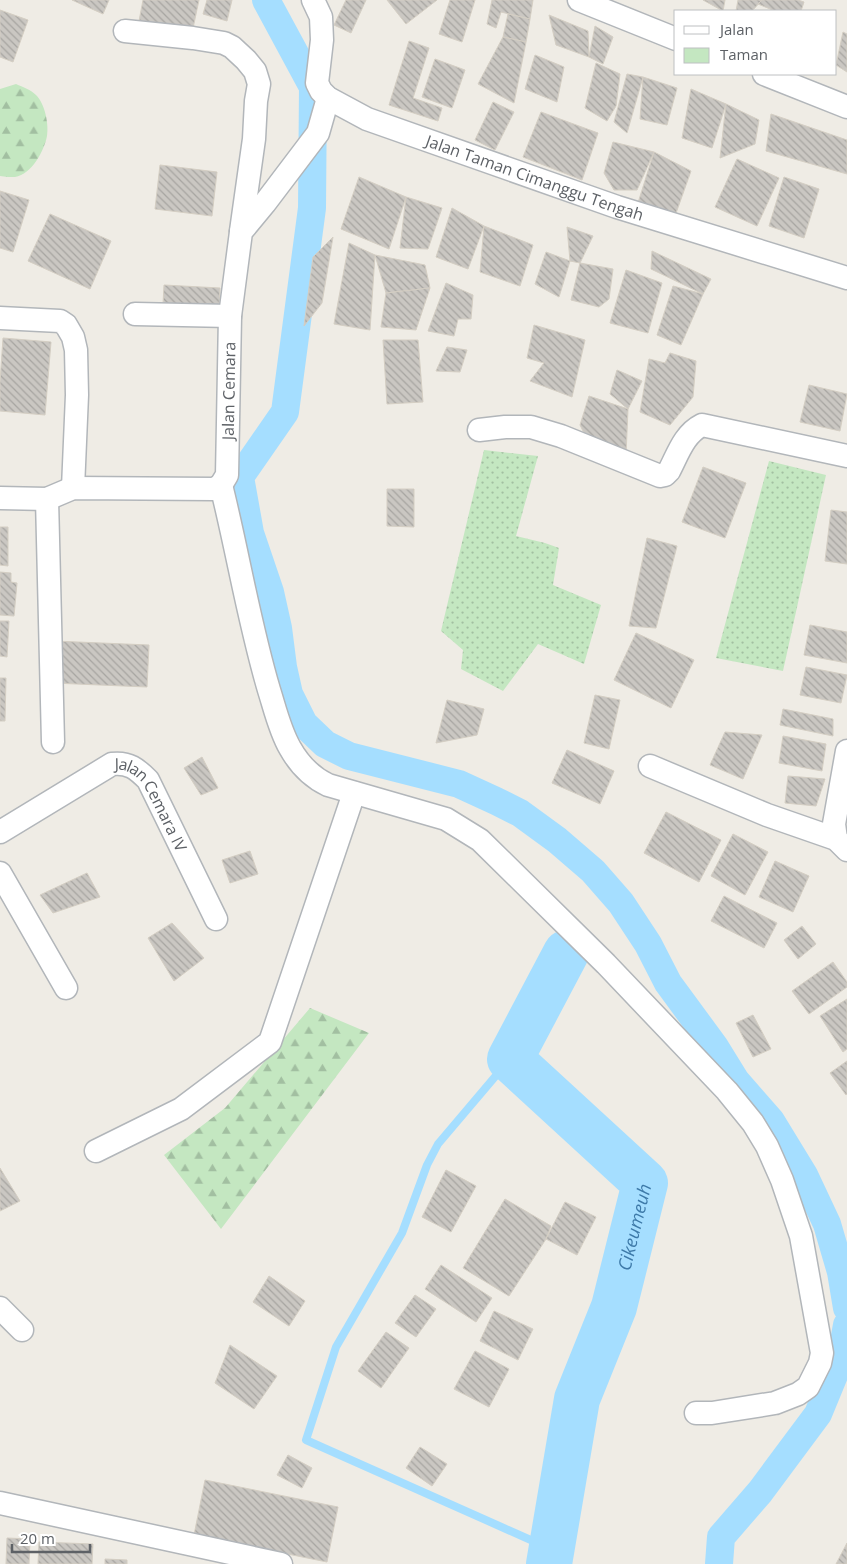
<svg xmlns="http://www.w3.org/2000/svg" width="847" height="1564" font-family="'Open Sans',sans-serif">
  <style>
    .green { fill: url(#green-dots) }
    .forest { fill: url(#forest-firs) }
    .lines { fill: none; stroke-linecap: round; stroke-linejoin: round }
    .stream { stroke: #a5deff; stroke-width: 8 }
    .canal { stroke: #a5deff; stroke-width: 28 }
    .river { stroke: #a5deff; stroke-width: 46 }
    .building { fill: url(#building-back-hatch); stroke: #d4cec3 }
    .street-casing { stroke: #b2b6ba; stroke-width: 25 }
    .street { stroke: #fff; stroke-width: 22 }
    .labels { text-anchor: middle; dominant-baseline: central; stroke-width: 4; stroke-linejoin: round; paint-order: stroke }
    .street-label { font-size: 16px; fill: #5d6166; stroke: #fff }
    .water-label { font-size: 18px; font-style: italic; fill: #3e7aa9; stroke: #fff }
  </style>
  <defs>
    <pattern id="green-dots" width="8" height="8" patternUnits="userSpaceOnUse" patternTransform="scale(1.25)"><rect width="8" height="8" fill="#c4e7c1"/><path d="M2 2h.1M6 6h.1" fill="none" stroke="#a2bfa1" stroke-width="1.8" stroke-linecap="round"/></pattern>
    <pattern id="forest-firs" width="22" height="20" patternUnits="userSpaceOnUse" patternTransform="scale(1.25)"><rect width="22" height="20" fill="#c4e7c1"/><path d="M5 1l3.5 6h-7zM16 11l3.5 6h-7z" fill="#a2bfa1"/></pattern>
    <pattern id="building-back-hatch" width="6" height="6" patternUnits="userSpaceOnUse" patternTransform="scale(1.25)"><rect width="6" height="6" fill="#cac7c2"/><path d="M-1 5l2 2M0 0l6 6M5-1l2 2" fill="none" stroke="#a7a5a1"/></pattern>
  </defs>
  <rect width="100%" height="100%" fill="#efece5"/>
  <!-- green -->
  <g class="green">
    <polygon points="484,450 538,456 516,536 545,543 559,548 553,585 601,605 584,664 538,644 503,691 461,669 463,650 441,631"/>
    <polygon points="769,461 826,475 783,671 716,658"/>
  </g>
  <!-- forest -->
  <g class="forest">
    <path d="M16,84C23,87 31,90 36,95C45,104 49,124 47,136C44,151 32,174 15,177C11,177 5,177 0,176V89Z"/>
    <polygon points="310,1008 369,1033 221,1229 164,1155 225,1108"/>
  </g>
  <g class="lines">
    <!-- stream -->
    <polyline class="stream" points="510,1059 438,1144 427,1165 402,1233 336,1347 306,1440 551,1549"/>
    <!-- canal -->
    <g class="canal">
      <polyline points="266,0 313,87 312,208 285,412 240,477 250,533 270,592 278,628 283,667 289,694 304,724 325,744 349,756 459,784 496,801 520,813 557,840 593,871 621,903 648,944 668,983 715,1047 736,1081 771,1121 804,1175 827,1224 841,1272 847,1308"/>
      <polyline points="719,1564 721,1537 760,1492 818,1414 841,1358 847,1325"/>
    </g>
    <!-- river -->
    <path class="river" id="s1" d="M549,1564L577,1399L614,1307L645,1183L510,1059L566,953"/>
  </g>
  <!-- building -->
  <g class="building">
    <polygon points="72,0 109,0 103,14"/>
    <polygon points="143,0 199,0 192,33 139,21"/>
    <polygon points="207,0 232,0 227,21 203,14"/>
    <polygon points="346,0 366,0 351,33 334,25"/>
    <polygon points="387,0 437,0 406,24"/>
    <polygon points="450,0 475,0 462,42 439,34"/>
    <polygon points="492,0 533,0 530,19 501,12 496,28 487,24"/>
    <polygon points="703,0 725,0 723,11"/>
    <polygon points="738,0 762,0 752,11 736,11"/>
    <polygon points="762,0 798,0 804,2 801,11 775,11 758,4"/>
    <polygon points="0,10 28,20 13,62 0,57"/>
    <polygon points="508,14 530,19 526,42 503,37"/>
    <polygon points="549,15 588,31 589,57 556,45"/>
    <polygon points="595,26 613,37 603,64 589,57"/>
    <polygon points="843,32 847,34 847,72 836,65"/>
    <polygon points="503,37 526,42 514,103 478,84"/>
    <polygon points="409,41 429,48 413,98 442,108 438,121 389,105"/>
    <polygon points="535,55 564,67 557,102 525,89"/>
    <polygon points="435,59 465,70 452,108 422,97"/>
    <polygon points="596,63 620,74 616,106 607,121 585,108"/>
    <polygon points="627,74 643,77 627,133 614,122"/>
    <polygon points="643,77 677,88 667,125 640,119"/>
    <polygon points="691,89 726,104 712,148 682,138"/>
    <polygon points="493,102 514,112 495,150 475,140"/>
    <polygon points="726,104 759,120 755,144 720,158"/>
    <polygon points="541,112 598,133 582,180 523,157"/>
    <polygon points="771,114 847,140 847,174 766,151"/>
    <polygon points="613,142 654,152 637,190 614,190 604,173"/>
    <polygon points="654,152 691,171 675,216 637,206"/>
    <polygon points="737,159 779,178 757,226 715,207"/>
    <polygon points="160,165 217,172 212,216 155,209"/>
    <polygon points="359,177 406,197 389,249 341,229"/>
    <polygon points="784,177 819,189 804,238 769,226"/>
    <polygon points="0,191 29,200 13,252 0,248"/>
    <polygon points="406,197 442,208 428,249 400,248"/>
    <polygon points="452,208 484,226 468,269 436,257"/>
    <polygon points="50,214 111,241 90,289 28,261"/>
    <polygon points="484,226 533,245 520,286 480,272"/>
    <polygon points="567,227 593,236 580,263 570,261"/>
    <polygon points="333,237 322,303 304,326 313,257"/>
    <polygon points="349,243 375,255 370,330 334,324"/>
    <polygon points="652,251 711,279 703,294 651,269"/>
    <polygon points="546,252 570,261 559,297 535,284"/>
    <polygon points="375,255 425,265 430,288 386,293"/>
    <polygon points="580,263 613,269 609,299 599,307 571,300"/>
    <polygon points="626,270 662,283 648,333 610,323"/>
    <polygon points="446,283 473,295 471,319 458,319 454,336 428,331"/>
    <polygon points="164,285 220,288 219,307 163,304"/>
    <polygon points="673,286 703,294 681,345 657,335"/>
    <polygon points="430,288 416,330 381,327 386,293"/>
    <polygon points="534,325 585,340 572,397 530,381 544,363 527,358"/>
    <polygon points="3,338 51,342 45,415 0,411 0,382"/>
    <polygon points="383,340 418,340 423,402 387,404"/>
    <polygon points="447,347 467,350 460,372 436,371"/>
    <polygon points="670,353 696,361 693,397 670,425 640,412 649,359 665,363"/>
    <polygon points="617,370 642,381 628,409 610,394"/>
    <polygon points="809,385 847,394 840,431 800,422"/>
    <polygon points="589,396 628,409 626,455 588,441 580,425"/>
    <polygon points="703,467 746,483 725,538 682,522"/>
    <polygon points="387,489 414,489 414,527 387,526"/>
    <polygon points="831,510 847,512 847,564 825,561"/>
    <polygon points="0,527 8,527 8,566 0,565"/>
    <polygon points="647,538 677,546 656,628 629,626"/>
    <polygon points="0,572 11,573 11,582 17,583 14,616 0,615"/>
    <polygon points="0,621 9,621 7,657 0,656"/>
    <polygon points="810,625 847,632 847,663 804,655"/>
    <polygon points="636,633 694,660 671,708 614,680"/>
    <polygon points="54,641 149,645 147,687 53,683"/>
    <polygon points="806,667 847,675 841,703 800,695"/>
    <polygon points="0,678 6,678 5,721 0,721"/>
    <polygon points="595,695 620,700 609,749 584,743"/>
    <polygon points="447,700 484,709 477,735 436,743"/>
    <polygon points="783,709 833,719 833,736 780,725"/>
    <polygon points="725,732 762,735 743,779 710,765"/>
    <polygon points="783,736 826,744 822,771 779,763"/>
    <polygon points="567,750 614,771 600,804 552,783"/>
    <polygon points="202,757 218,788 201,795 184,768"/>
    <polygon points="788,776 825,779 816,806 785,803"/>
    <polygon points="666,812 721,840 699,882 644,853"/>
    <polygon points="733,834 768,852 745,895 711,876"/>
    <polygon points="250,851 258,874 230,883 222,860"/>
    <polygon points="775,861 809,876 793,912 759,897"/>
    <polygon points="87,873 100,897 53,913 40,895"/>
    <polygon points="724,896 777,923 764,948 711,921"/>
    <polygon points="172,923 204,958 174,981 148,938"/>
    <polygon points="802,926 816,944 798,959 784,940"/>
    <polygon points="833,962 847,982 847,987 809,1014 792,991"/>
    <polygon points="847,999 847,1049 843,1052 820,1016"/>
    <polygon points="753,1015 771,1049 753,1057 736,1023"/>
    <polygon points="847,1061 847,1094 846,1095 830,1073"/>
    <polygon points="0,1168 20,1201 0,1211"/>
    <polygon points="446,1170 476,1186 451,1232 422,1217"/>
    <polygon points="505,1199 551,1226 546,1239 509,1296 463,1268"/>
    <polygon points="565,1202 596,1217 577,1255 546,1239"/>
    <polygon points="441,1265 492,1298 476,1322 425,1289"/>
    <polygon points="269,1276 305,1301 289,1326 253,1302"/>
    <polygon points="415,1295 436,1309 416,1337 395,1323"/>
    <polygon points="494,1311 533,1329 518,1360 480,1341"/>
    <polygon points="386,1332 409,1348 381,1388 358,1371"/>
    <polygon points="230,1345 277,1376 254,1409 215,1383"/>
    <polygon points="475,1351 509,1369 489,1407 454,1389"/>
    <polygon points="420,1447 447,1464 432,1486 406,1468"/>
    <polygon points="288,1455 312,1468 302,1488 277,1475"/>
    <polygon points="205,1480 338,1507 327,1562 194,1535"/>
    <polygon points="7,1538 30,1539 29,1564 6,1564"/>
    <polygon points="39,1542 93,1544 92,1564 38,1564"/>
    <polygon points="847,1543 847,1564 836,1564"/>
    <polygon points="105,1559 127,1560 127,1564 105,1564"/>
  </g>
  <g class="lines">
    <defs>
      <g id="street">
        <path id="s2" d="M313,0L321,17L322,40L317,83L321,91L328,98L367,119L617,207L847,278"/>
        <polyline points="579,0 676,39"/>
        <polyline points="125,31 193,38 224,43 232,47 246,60 255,71 259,84 256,101 254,139 241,231"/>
        <polyline points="764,74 847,107"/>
        <polyline points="135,314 230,316"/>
        <polyline points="0,318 60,321 66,325 73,337 76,350 77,395 73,488"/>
        <path d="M479,430L505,427H531L561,436L660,476L665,475L669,471C678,454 684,434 702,425L847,456"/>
        <path d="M221,485C238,553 249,623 269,690C275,709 280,731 290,748C299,764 311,777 328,785L446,819L480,840L606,964L727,1091L753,1123L767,1146L782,1180L801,1236L822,1353L820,1363L808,1387L798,1394L775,1403L712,1413H696"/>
        <path id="s3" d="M0,498L47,499L73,488L214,489L221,485L227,475L230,316L241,232L265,203L318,133L328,98"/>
        <polyline points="47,499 53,742"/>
        <polyline points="650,766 767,815 836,839 847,850"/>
        <path id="s4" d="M0,832L112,764C129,762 137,769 148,780L216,919"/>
        <polyline points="836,839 834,824 847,751"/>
        <polyline points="0,873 66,988"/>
        <polyline points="96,1151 181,1109 270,1042 354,793"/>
        <polyline points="0,1308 22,1330"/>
        <polyline points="0,1503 281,1564"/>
      </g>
    </defs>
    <!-- street casing -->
    <use href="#street" class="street-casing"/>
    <!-- street -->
    <use href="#street" class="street"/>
  </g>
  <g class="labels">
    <!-- street labels -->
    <g class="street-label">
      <text stroke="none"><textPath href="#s2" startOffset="326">Jalan Taman Cimanggu Tengah</textPath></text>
      <text stroke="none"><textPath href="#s3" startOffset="320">Jalan Cemara</textPath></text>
      <text stroke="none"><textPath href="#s4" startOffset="192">Jalan Cemara IV</textPath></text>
    </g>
    <!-- water labels -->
    <g class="water-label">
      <text stroke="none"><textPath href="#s1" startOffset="349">Cikeumeuh</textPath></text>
    </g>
  </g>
  <!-- legend -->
  <rect x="674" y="10" width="162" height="65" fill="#ffffff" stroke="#bec0c2"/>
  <rect x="684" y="26" width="25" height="8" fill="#ffffff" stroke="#bec0c2"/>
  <text x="720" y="35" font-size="15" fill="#5d6166">Jalan</text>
  <rect x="684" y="48" width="25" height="15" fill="#c4e7c1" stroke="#bec0c2"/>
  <text x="720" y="60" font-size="15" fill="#5d6166">Taman</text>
  <!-- scale -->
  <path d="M12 1544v8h78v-8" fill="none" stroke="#5d6166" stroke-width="2.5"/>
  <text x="20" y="1544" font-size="15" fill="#5d6166" stroke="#ffffff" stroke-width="4" paint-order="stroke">20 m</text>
</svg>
